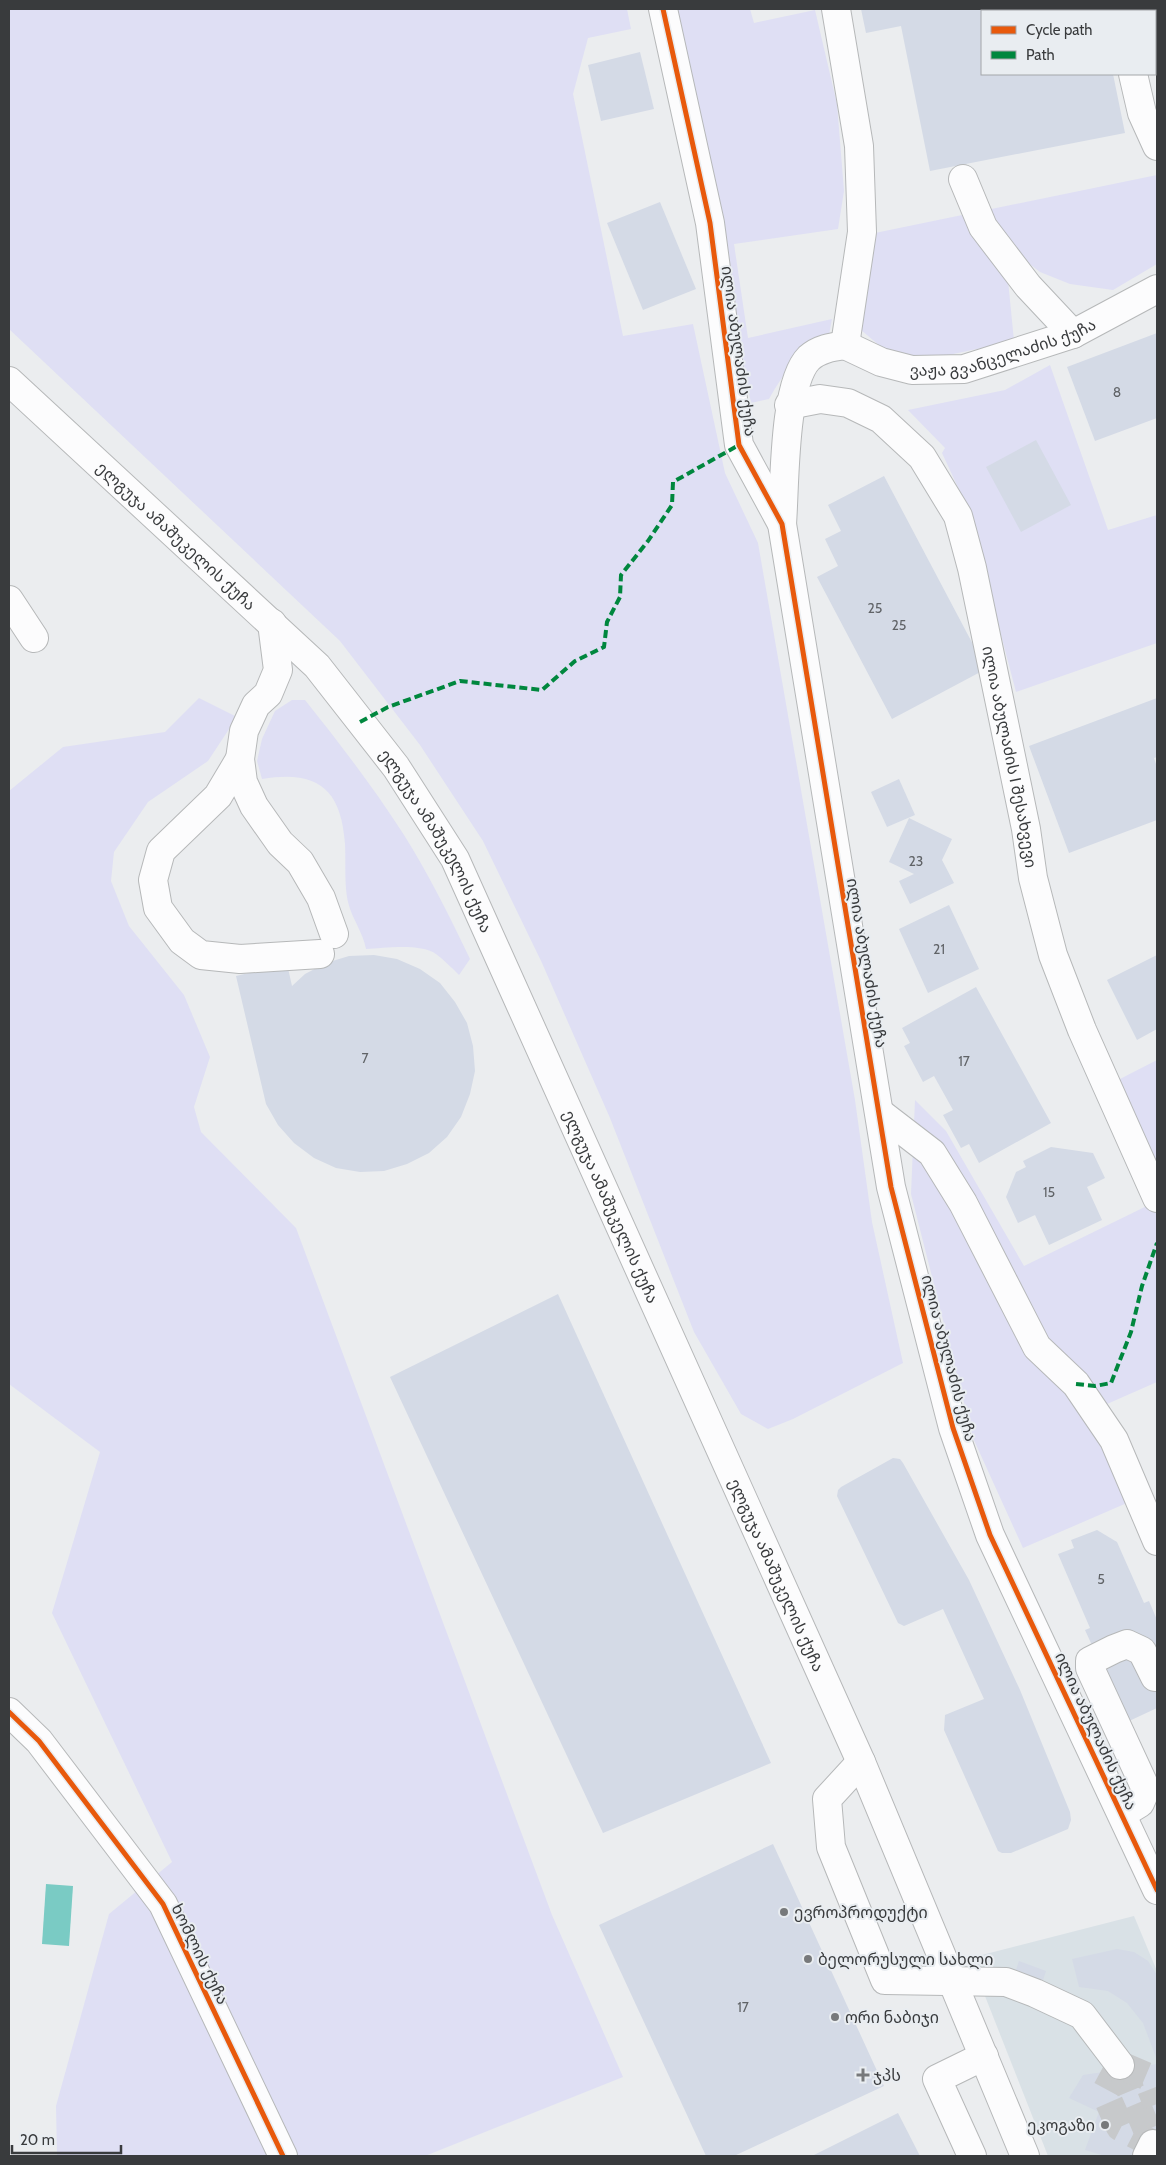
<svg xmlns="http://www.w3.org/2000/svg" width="1166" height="2165" font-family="Cabin,'Noto Sans Georgian',sans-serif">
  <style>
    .built { fill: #d9e1e6 }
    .green { fill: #dfdff4 }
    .water { fill: #7acbc4 }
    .building { fill: #d4dae6 }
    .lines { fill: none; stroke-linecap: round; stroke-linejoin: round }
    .minor-tunnel { stroke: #c7c9cb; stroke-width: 28; stroke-dasharray: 28 14; stroke-linecap: butt }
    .minor-casing { stroke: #b6b8b9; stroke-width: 30 }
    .major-casing { stroke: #b6b8b9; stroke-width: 30 }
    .minor { stroke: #fcfcfd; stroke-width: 28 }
    .major { stroke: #fcfcfd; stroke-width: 28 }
    .quiet { stroke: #00873e; stroke-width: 4; stroke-dasharray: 8 4; stroke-linecap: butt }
    .cycleway-casing { stroke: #e9edf1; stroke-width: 8 }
    .cycleway { stroke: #e8590c; stroke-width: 5 }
    .poi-dot { fill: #77797b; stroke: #e9edf1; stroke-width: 2 }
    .labels { text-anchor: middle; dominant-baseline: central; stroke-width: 4; stroke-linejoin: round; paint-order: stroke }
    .number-label { font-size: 14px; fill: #606367 }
    .street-label { font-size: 16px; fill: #393b3d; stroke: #e9edf1 }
    .poi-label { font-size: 16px; fill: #393b3d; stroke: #e9edf1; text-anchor: start }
  </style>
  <rect width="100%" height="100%" fill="#ebedef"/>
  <!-- built -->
  <polygon class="built" points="1134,1916 1157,1971 1157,2156 1048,2156 970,1958"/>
  <!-- green -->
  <g class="green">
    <polygon points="9,9 627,9 631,29 588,38 573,94 623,336 693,324 725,473 758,543 855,1100 872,1222 903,1363 793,1419 768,1429 741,1414 694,1332 610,1118 542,963 483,841 420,745 340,641 9,329"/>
    <path d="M669,9H750L754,23L815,10L837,104L844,191L838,229L734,244L748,338L832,319L829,335C801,348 784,373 769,399L751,403Z"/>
    <polygon points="1157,175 1157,264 1113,290 1070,284 1040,272 1018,255 1007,270 1014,341 944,356 892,356 861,330 875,233"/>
    <polygon points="1050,365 1108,530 1157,515 1157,643 1016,692 968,509 942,453 945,448 908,410 1005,390"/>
    <polygon points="199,698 237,717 208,761 148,802 114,852 111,881 129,926 184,995 210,1057 194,1107 201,1132 296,1228 552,1915 623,2077 425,2156 57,2156 56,2106 109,1914 172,1862 52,1613 100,1452 9,1384 9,791 63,747 165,732"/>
    <path d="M292,700H305C340,744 374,788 404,835C429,875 450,917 470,959L459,975C452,968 444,960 436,954C420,943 385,948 366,949C363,932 352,919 348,902C344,884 346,863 345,844C341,788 317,770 262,779L257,761L262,739L275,711Z"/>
    <polygon points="1157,1060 1157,1172 1118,1080"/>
    <polygon points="915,1100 946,1131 1024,1266 1157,1201 1157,1382 1107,1404 1150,1493 1023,1548 973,1438 911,1194"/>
  </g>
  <!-- water -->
  <polygon class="water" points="46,1884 73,1886 69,1946 42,1944"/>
  <!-- building -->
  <g class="building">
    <polygon points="861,9 1100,9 1101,11 982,11 982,74 1113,74 1125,133 930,171 901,26 866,33"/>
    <polygon points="640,52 654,109 601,121 588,65"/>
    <polygon points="660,202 696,289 643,310 607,223"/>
    <polygon points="1157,333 1157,418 1095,441 1067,367"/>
    <polygon points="1036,440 1071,505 1021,532 986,467"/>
    <polygon points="884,476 986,669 892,719 817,577 838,566 825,539 841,531 828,505"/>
    <polygon points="1157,698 1157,757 1154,758 1157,767 1157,820 1069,853 1029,746"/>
    <polygon points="899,779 915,815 887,827 871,792"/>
    <polygon points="909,818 952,839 942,860 954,883 910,904 899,881 914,874 889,862"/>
    <polygon points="949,905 979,969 928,993 899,929"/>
    <polygon points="374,955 397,959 420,969 440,983 455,1002 467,1023 473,1046 475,1071 470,1094 461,1117 447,1137 429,1153 407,1164 384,1171 360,1172 336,1168 314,1158 294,1143 278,1125 266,1104 236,976 287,964 292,986 305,974 326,963 349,956"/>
    <polygon points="1157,955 1157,1029 1137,1040 1107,980"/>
    <polygon points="976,987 1051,1123 979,1163 969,1144 961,1148 943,1115 953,1110 934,1076 923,1082 904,1046 910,1043 902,1028"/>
    <polygon points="1051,1147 1093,1153 1105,1178 1087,1187 1102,1220 1049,1245 1035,1215 1018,1223 1006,1197 1016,1172 1026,1167 1023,1161"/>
    <polygon points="558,1294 771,1763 603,1833 390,1377"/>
    <polygon points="893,1458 900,1459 903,1463 969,1580 1020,1690 1070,1812 1071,1820 1068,1829 1011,1853 1002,1853 998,1851 944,1730 945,1715 984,1699 943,1609 904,1626 898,1623 837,1496 838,1490 841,1487"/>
    <polygon points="1097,1530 1117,1542 1144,1603 1149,1601 1157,1620 1157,1708 1127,1722 1085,1630 1090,1628 1058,1554 1074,1548 1071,1540"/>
    <polygon points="773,1844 884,2086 734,2156 706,2156 599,1925"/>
    <polygon points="1117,1949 1134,1952 1148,1961 1157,1975 1157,2060 1143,2023 1127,2003 1108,1991 1079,1987 1072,1959"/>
    <polygon points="1019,1961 1046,1971 1039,1992 1012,1982"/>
    <polygon points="1157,2064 1157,2141 1134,2156 1105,2156 1085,2150 1099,2112 1069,2098 1083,2075"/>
    <polygon points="898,2113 920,2156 812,2156"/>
  </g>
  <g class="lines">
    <!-- minor-tunnel -->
    <g class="minor-tunnel">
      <polyline points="1120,2065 1105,2093 1120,2127 1153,2144"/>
      <polyline points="1120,2065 1153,2144"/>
      <polyline points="1120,2065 1146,2076 1157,2104"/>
    </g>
    <defs>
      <g id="minor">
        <polyline points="663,9 710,223 739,445 782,524 891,1187 953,1428 990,1535 1157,1890"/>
        <polyline points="836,9 859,146 862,232 845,345"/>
        <polyline points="1120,9 1120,11"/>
        <polyline points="1133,74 1142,113 1157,146"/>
        <polyline points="963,179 983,227 1028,286 1073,334"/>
        <path id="s1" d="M845,345L881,362L912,370L964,369L1073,334L1157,289"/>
        <path id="s2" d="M789,405L820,399L848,403L881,419L922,457L958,516L972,568L1026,829L1033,878L1053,955L1082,1030L1157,1198"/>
        <path d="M782,524C785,486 783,384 809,358C819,349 832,347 845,345"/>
        <polyline points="9,600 34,638"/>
        <polyline points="272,623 278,670 268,694 256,705 244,731 240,759 243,782 254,806 280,843 300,862 321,898 334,934"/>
        <polyline points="240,759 218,796 161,851 153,880 158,908 182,941 201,955 240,959 320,954"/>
        <polyline points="880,1113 932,1153 963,1203 1037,1347 1076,1384 1114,1440 1157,1541"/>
        <polyline points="9,1712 39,1741 163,1904 283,2156"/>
        <polyline points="861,1762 827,1799 831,1847 885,1980 1006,1982 1035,1993 1082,2015 1120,2065"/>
        <polyline points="1122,1814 1140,1803 1146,1789 1090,1668 1090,1661 1114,1649 1127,1644 1142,1651 1155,1677"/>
        <polyline points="972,2156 937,2079 984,2056"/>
        <polyline points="1147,2156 1153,2144"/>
      </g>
      <g id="major">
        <path id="s3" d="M9,381L317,666L396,767L455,859L861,1762L1025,2156"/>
      </g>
    </defs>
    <!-- minor casing -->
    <use href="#minor" class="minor-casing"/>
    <!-- major casing -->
    <use href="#major" class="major-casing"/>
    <!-- minor -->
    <use href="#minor" class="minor"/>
    <!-- major -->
    <use href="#major" class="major"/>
    <!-- quiet -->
    <g class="quiet">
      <polyline points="360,722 388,707 460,681 542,690 575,661 604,647 607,622 620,597 621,575 648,541 672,505 673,482 739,445"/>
      <polyline points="1076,1384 1095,1386 1111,1383 1131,1332 1142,1286 1157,1243"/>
    </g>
    <defs>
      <g id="cycleway">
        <polyline points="663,9 710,223 739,445 782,524 891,1187 953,1428 990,1535 1157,1890"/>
        <polyline points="9,1712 39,1741 163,1904 283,2156"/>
      </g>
    </defs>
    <!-- cycleway casing -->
    <use href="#cycleway" class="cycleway-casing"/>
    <!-- cycleway -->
    <use href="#cycleway" class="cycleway"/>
  </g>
  <!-- markers -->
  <g class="poi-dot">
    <circle cx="784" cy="1912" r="5"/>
    <circle cx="808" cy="1959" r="5"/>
    <circle cx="835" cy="2017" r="5"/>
    <path d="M860.5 2067.5h5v5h5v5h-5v5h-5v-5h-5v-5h5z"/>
    <circle cx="1105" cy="2125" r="5"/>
  </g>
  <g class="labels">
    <!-- number labels -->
    <g class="number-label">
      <text x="1117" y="392">8</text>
      <text x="875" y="608">25</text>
      <text x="899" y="625">25</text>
      <text x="916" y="861">23</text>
      <text x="939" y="949">21</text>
      <text x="365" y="1058">7</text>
      <text x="964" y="1061">17</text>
      <text x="1049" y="1192">15</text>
      <text x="1101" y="1579">5</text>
      <text x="743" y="2007">17</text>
    </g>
    <!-- street labels -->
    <g class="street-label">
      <text stroke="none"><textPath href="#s1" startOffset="166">ვაჟა გვანცელაძის ქუჩა</textPath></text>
      <text transform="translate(739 351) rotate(82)">ილია აბულაძის ქუჩა</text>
      <text stroke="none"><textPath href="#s3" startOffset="228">ელგუჯა ამაშუკელის ქუჩა</textPath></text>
      <text stroke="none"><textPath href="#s2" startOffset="468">ილია აბულაძის I შესახვევი</textPath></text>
      <text stroke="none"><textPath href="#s3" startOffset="632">ელგუჯა ამაშუკელის ქუჩა</textPath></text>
      <text transform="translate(867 963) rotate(80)">ილია აბულაძის ქუჩა</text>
      <text stroke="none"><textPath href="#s3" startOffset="1038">ელგუჯა ამაშუკელის ქუჩა</textPath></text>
      <text transform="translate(949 1358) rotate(75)">ილია აბულაძის ქუჩა</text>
      <text stroke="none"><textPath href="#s3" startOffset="1442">ელგუჯა ამაშუკელის ქუჩა</textPath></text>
      <text transform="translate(1096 1731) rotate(65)">ილია აბულაძის ქუჩა</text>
      <text transform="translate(200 1954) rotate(64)">ხომლის ქუჩა</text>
    </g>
    <!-- poi labels -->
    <g class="poi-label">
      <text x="794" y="1912">ევროპროდუქტი</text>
      <text x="818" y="1959">ბელორუსული სახლი</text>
      <text x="845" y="2017">ორი ნაბიჯი</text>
      <text x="873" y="2075">ჯპს</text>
      <text x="1095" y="2125" text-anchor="end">ეკოგაზი</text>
    </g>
  </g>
  <!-- border -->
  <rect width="1166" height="2165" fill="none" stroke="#393b3d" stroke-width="20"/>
  <!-- legend -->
  <rect x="981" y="10" width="175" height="65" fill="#e9edf1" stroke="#a3a6a9"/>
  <rect x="991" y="26" width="25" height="8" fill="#e8590c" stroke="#a3a6a9"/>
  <text x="1026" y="35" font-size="15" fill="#393b3d">Cycle path</text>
  <rect x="991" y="51" width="25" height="8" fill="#00873e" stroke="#a3a6a9"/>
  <text x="1026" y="60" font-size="15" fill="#393b3d">Path</text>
  <!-- scale -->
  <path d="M12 2145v8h109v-8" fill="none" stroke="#393b3d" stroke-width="2.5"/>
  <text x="20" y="2145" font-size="15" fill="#393b3d" stroke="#e9edf1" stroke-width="4" paint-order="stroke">20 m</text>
</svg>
